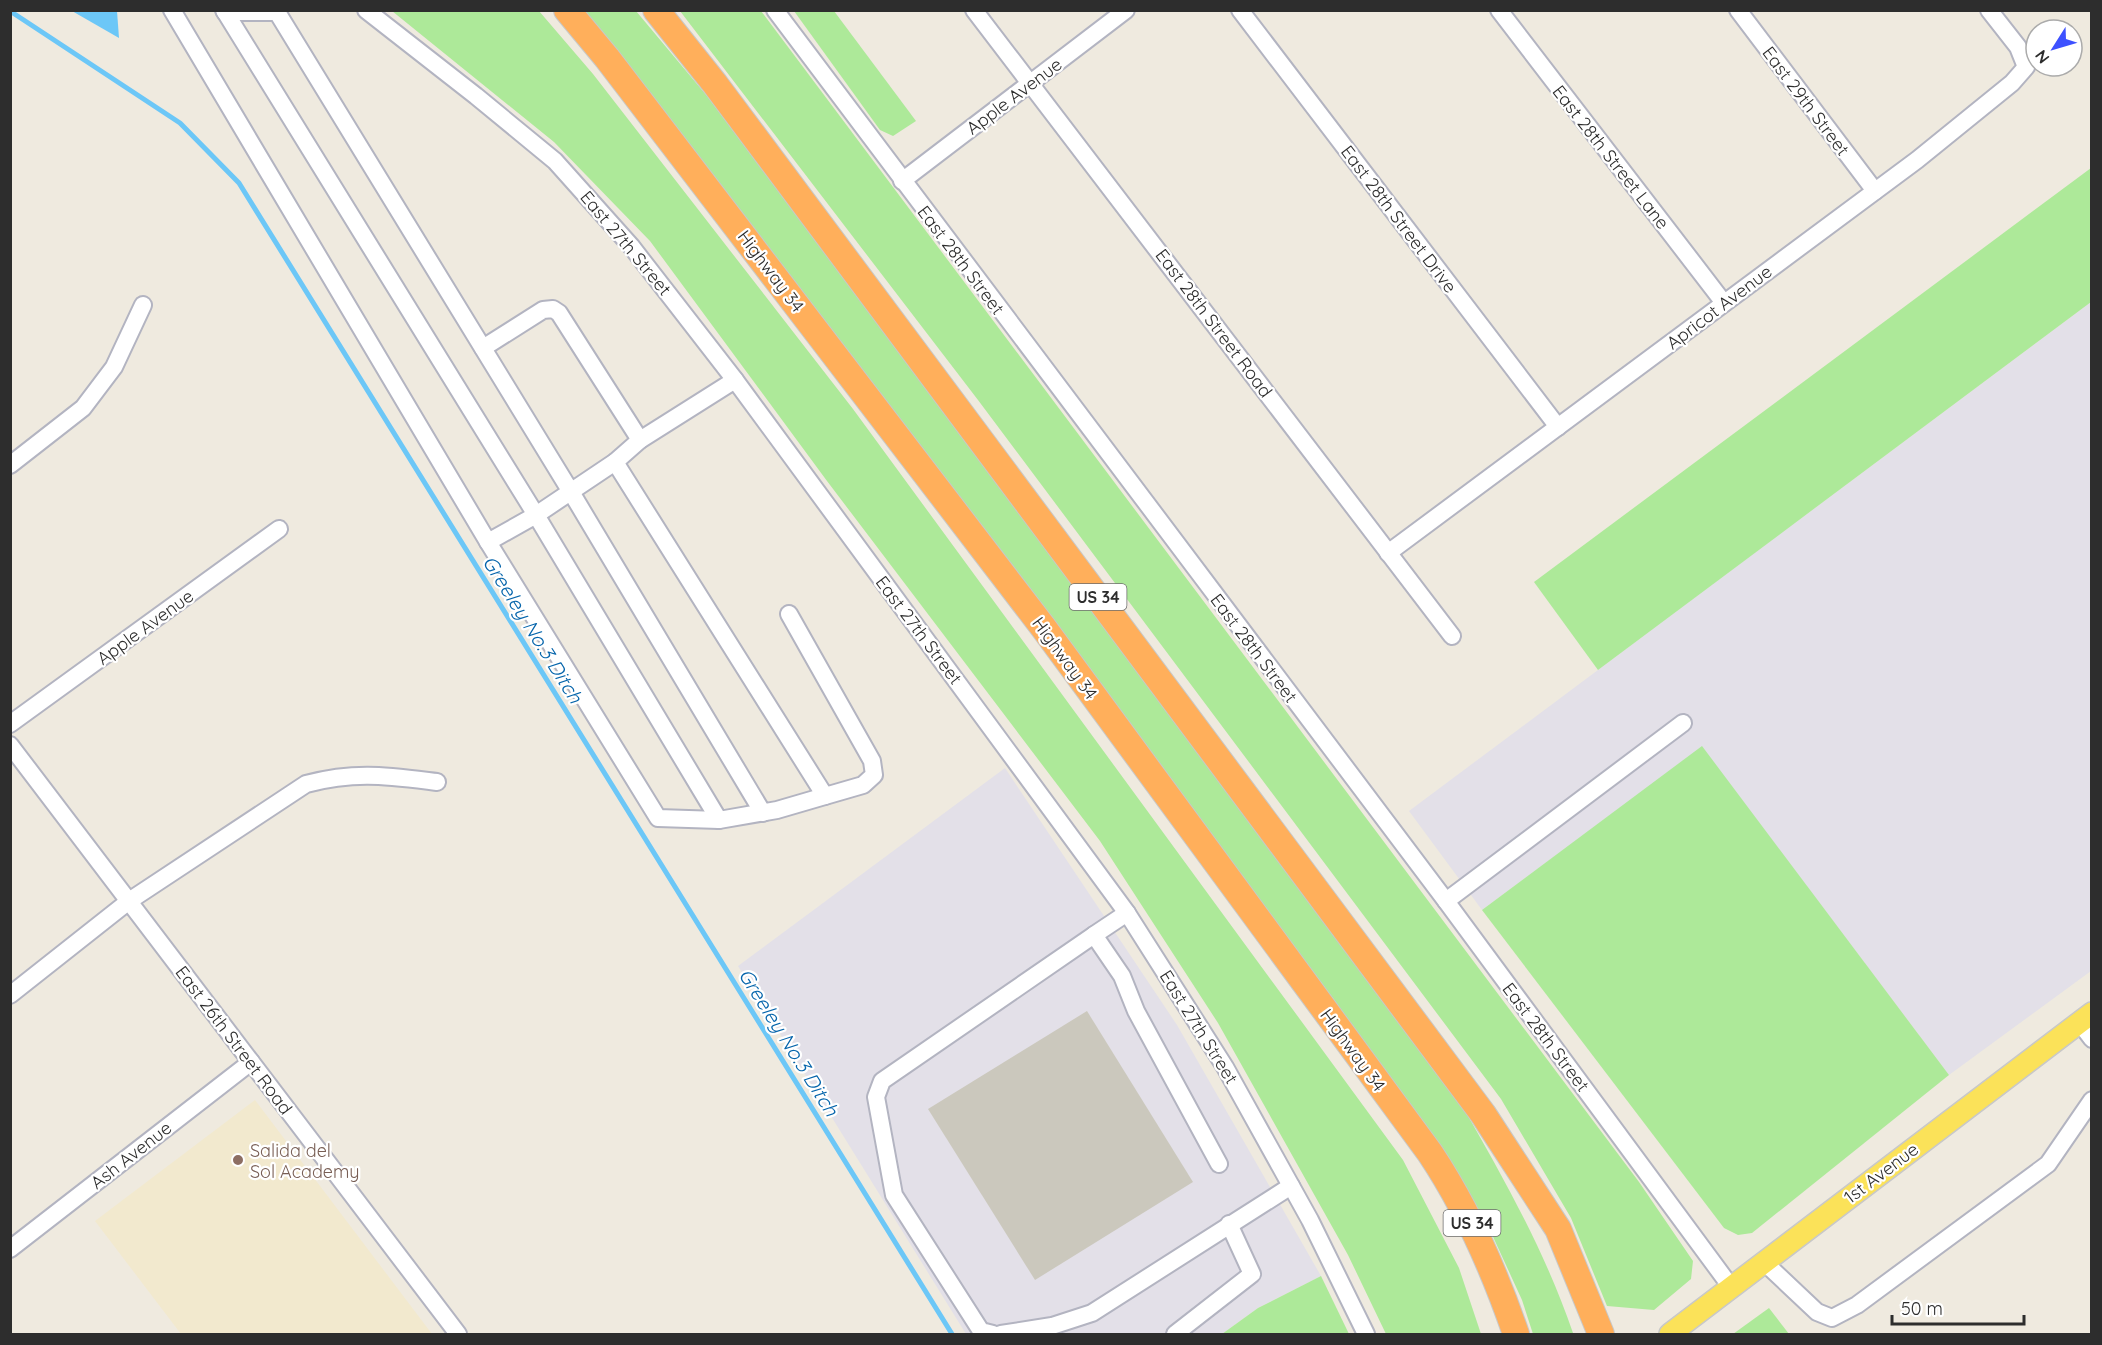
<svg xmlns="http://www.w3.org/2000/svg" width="2102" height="1345" font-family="Quicksand,sans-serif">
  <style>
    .industrial { fill: #e3e0e8 }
    .education { fill: #f2e9ce }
    .green { fill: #ade999 }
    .water { fill: #6cc7f7 }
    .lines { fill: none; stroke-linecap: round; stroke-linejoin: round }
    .stream { stroke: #6cc7f7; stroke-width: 5 }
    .building { fill: #cbc8bd }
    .minor-casing { stroke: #b3b4c1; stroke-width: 20 }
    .major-casing { stroke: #c8c8c8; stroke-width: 24 }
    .highway-casing { stroke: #c8c8c8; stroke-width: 28 }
    .minor { stroke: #fff; stroke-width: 16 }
    .major { stroke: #fbe259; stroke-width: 21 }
    .highway { stroke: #ffaf5b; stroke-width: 26 }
    .education-dot { fill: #8d6e63; stroke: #fff; stroke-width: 2 }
    .labels { text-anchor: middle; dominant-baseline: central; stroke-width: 4.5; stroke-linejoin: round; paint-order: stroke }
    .shield { fill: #fff; stroke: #6c6c6c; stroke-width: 1.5 }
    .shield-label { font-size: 16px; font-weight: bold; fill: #2d2d2d }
    .street-label { font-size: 18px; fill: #2d2d2d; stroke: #fff }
    .education-label { font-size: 18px; fill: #785e54; stroke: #fff; text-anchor: start }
    .water-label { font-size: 20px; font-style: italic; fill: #0464ab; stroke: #fff }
  </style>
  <rect width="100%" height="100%" fill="#efeadf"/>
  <!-- industrial -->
  <g class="industrial">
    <polygon points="2091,302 2091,971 1949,1075 1702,747 1482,910 1409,811"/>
    <polygon points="1005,768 1177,1025 1321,1276 1258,1308 1222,1334 966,1334 738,966"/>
  </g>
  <!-- education -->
  <polygon class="education" points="255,1100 432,1334 181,1334 95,1221"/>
  <!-- green -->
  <g class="green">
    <polygon points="392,11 539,11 593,74 853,409 1403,1160 1459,1268 1481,1334 1386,1334 1348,1255 1218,1023 1100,841 827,481 650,241 554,142"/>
    <path d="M585,11H636L707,96L1460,1102C1503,1177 1545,1251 1573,1333L1533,1334L1522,1300L1489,1228L1426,1129L1332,997L999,551Z"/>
    <polygon points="680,11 761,11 1639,1182 1693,1261 1691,1279 1654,1310 1607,1306 1571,1218 1501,1099 978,400"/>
    <polygon points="794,11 834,11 916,121 893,136 880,130"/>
    <polygon points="2091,168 2091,302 1598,670 1534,582"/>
    <polygon points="1702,746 1949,1075 1752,1233 1738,1235 1724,1228 1482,910"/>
    <polygon points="1321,1276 1349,1334 1222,1334 1258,1308"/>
    <polygon points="1769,1308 1789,1334 1733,1334"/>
  </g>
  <!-- water -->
  <polygon class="water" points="72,11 117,11 119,38"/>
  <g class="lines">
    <!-- stream -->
    <polyline class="stream" points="10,11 180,123 239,183 952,1334"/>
  </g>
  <!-- building -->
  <polygon class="building" points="1087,1011 1193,1182 1035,1280 928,1109"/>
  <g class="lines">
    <defs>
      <g id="minor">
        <polyline points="172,10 488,542 658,818 719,820 777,810 825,796 615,462"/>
        <polyline points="224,10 536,515 719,820"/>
        <polyline points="366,10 476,96 555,161 631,246 735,380 1127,913 1225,1067 1310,1220 1366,1334"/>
        <polyline points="775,10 1446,901 1731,1287"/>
        <polyline points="974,10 1452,636"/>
        <polyline points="1240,10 1558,427"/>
        <polyline points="1499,10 1724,303"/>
        <polyline points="1738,10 1875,191"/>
        <polyline points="225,12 277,12 571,492 763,813"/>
        <polyline points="902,181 1126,10"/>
        <polyline points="483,348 543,310 553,309 559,313 640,440"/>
        <polyline points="10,465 83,408 114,367 143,305"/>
        <polyline points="488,542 536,515 615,462 640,440 735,380"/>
        <polyline points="1388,553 1917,160 2012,83 2026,67 2018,47 1989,10"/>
        <polyline points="789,614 872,761 874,775 863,785 825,796"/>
        <polyline points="10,724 279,529"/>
        <polyline points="10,745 458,1334"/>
        <polyline points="1446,901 1683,723"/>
        <polyline points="1127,913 1094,935 1122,976 1136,1011 1219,1164"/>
        <path d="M10,995L129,901L306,784C356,771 387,776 437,782"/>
        <polyline points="2079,1022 2092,1039"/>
        <polyline points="10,1249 251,1062"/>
        <polyline points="1764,1262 1817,1312 1832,1318 1857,1305 2048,1164 2092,1100"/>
        <polyline points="993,1334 981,1331 894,1195 876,1097 882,1081 1094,935"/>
        <polyline points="1001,1334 1052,1326 1092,1313 1291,1186"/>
        <polyline points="1175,1334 1252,1274 1229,1224"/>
      </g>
      <polyline id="major" points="1670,1334 2092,1013"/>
      <g id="highway">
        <path d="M567,10L607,58L1043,627L1430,1153C1468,1210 1494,1270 1516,1334"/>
        <polyline points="656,10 715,84 1483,1114 1558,1229 1601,1334"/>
      </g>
    </defs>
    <!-- minor casing -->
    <use href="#minor" class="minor-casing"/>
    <!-- major casing -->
    <use href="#major" class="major-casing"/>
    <!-- highway casing -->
    <use href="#highway" class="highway-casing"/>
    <!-- minor -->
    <use href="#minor" class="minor"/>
    <!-- major -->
    <use href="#major" class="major"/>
    <!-- highway -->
    <use href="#highway" class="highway"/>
  </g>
  <!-- markers -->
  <circle class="education-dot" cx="238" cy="1160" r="6"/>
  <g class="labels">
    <!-- shield labels -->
    <g class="shield">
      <rect x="1069.5" y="584" width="57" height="26" rx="4.5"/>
      <rect x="1443.5" y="1210" width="57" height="26" rx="4.5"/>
    </g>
    <g class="shield-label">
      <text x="1098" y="597">US 34</text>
      <text x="1472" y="1223">US 34</text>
    </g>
    <!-- street labels -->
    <g class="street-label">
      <text transform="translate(1014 96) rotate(-37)">Apple Avenue</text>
      <text transform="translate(1806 101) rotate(53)">East 29th Street</text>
      <text transform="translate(1611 157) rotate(52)">East 28th Street Lane</text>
      <text transform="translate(1399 219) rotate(53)">East 28th Street Drive</text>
      <text transform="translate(626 243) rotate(50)">East 27th Street</text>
      <text transform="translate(961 260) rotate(53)">East 28th Street</text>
      <text transform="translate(771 271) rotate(53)">Highway 34</text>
      <text transform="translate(1719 307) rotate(-37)">Apricot Avenue</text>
      <text transform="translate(1214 323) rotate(53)">East 28th Street Road</text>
      <text transform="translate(145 627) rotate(-36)">Apple Avenue</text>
      <text transform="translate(919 630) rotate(53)">East 27th Street</text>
      <text transform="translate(1254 648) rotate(53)">East 28th Street</text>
      <text transform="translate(1065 658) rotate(54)">Highway 34</text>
      <text transform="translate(1199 1027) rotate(58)">East 27th Street</text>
      <text transform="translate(1546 1037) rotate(53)">East 28th Street</text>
      <text transform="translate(234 1040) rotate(53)">East 26th Street Road</text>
      <text transform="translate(1353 1050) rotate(54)">Highway 34</text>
      <text transform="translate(131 1155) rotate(-38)">Ash Avenue</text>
      <text transform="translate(1881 1173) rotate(-37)">1st Avenue</text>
    </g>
    <!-- education labels -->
    <g class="education-label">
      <text x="250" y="1150">Salida del<tspan x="250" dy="21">Sol Academy</tspan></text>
    </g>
    <!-- water labels -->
    <g class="water-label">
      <text transform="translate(533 629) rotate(58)">Greeley No.3 Ditch</text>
      <text transform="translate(789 1042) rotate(58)">Greeley No.3 Ditch</text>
    </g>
  </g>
  <!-- border -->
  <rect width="2102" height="1345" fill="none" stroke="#2d2d2d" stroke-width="24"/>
  <!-- north arrow -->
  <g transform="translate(2054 48) rotate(233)"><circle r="28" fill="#ffffff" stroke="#ababab" stroke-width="1.5"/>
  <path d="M0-4.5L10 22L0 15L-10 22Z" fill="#3d51ff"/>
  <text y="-9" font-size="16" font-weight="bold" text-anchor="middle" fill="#2d2d2d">N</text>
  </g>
  <!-- scale -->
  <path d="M1892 1315v9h132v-9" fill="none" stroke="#2d2d2d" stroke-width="3"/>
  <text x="1901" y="1315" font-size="18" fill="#2d2d2d" stroke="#ffffff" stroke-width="4.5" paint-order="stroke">50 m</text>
</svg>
